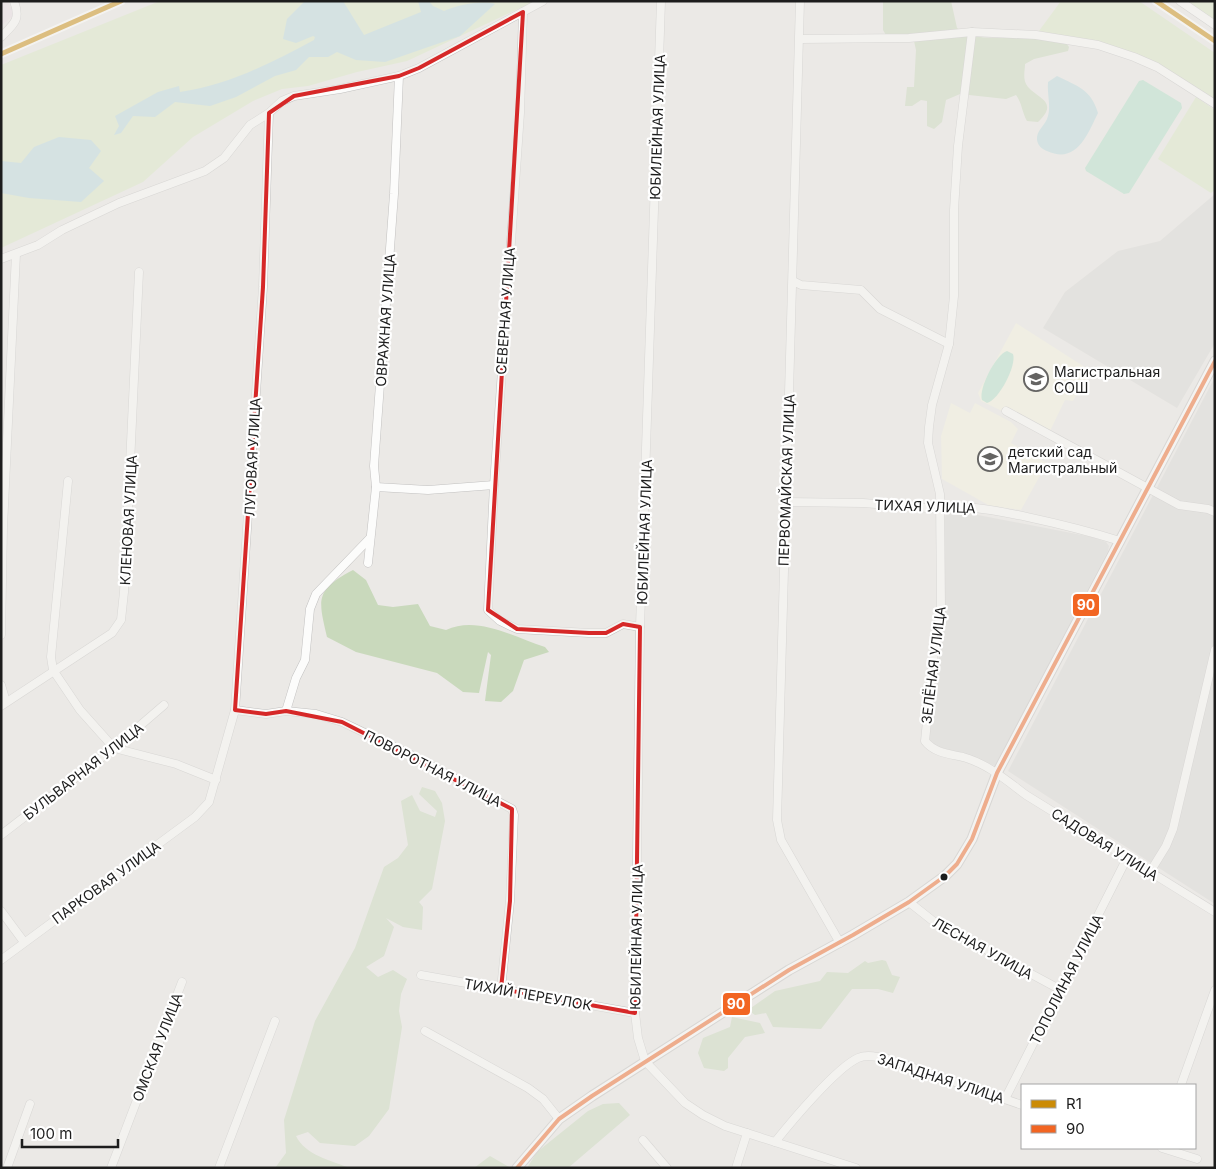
<svg xmlns="http://www.w3.org/2000/svg" width="1216" height="1169" font-family="Inter,sans-serif">
  <style>
    .residential { fill: #dad9d7 }
    .industrial { fill: #e9dee5 }
    .education { fill: #f5f3e1 }
    .grass { fill: #dbe8c6 }
    .forest { fill: #c9d9bc }
    .pitch { fill: #b2e1c9 }
    .water { fill: #badade }
    .lines { fill: none; stroke-linecap: round; stroke-linejoin: round }
    .minor-casing { stroke: #c2c1c0; stroke-width: 9 }
    .tertiary-casing { stroke: #c2c1c0; stroke-width: 11 }
    .minor { stroke: #fcfcfb; stroke-width: 8 }
    .tertiary { stroke: #fcfcfb; stroke-width: 9 }
    .bus-1-casing { stroke: #fff; stroke-width: 8 }
    .bus-1 { stroke: #f26522; stroke-width: 4 }
    .rail-1-casing { stroke: #fff; stroke-width: 9 }
    .rail-1 { stroke: #cb8b06; stroke-width: 5 }
    .marked { fill: none; stroke: #d62828; stroke-width: 4; stroke-linejoin: round }
    .bus-dot { fill: #1d1d1d; stroke: #fff; stroke-width: 2 }
    .labels { text-anchor: middle; dominant-baseline: central; stroke-width: 4.5; stroke-linejoin: round; paint-order: stroke }
    .street-label { font-size: 14px; fill: #1d1d1d; stroke: #fff }
    .poi-label { font-size: 14px; fill: #1d1d1d; stroke: #fff; text-anchor: start }
    .line-badge { stroke: #fff; stroke-width: 2 }
    .badge-label { font-size: 14px; text-anchor: middle; font-weight: bold; fill: #fff }
  </style>
  <rect width="100%" height="100%" fill="#ebe9e6"/>
  <!-- residential -->
  <g class="residential">
    <polygon points="1215,194 1215,343 1177,408 1043,328 1065,292 1118,251 1160,241"/>
    <polygon points="1215,377 1215,904 1008,771"/>
    <polygon points="952,510 1092,537 1106,542 1109,546 1108,551 995,766 972,756 932,745 929,738 945,608 944,520 946,514"/>
  </g>
  <!-- industrial -->
  <polygon class="industrial" points="1,1 8,1 14,15 1,26"/>
  <!-- education -->
  <g class="education">
    <polygon points="1016,323 1091,371 1073,401 1065,400 1049,433 1004,408 1002,411 981,401 978,393"/>
    <polygon points="951,403 970,413 975,403 1011,422 1018,429 1011,443 1047,463 1021,510 990,506 942,479 941,436"/>
  </g>
  <!-- grass -->
  <g class="grass">
    <polygon points="160,1 535,1 407,61 357,72 308,86 282,89 253,101 193,137 143,182 1,248 1,65"/>
    <polygon points="1061,1 1139,1 1215,53 1215,104 1134,57 1036,35"/>
    <polygon points="1176,1 1215,1 1215,28"/>
    <polygon points="1196,97 1215,110 1215,190 1211,193 1158,159"/>
  </g>
  <!-- forest -->
  <g class="forest">
    <path d="M883,1H951L957,28C977,43 1003,36 1027,37C1040,38 1053,41 1066,43L1069,47L1068,51L1034,59L1025,64C1025,71 1022,80 1028,87C1039,99 1059,102 1038,122L1027,121C1022,112 1022,103 1016,95L1006,99L960,94L946,100L942,122L934,129L927,126V101L921,100L912,106H905L907,87H914L916,50L914,41L886,35L883,30Z"/>
    <path d="M353,570L366,580L378,605L393,607L418,604L430,626L446,630C477,615 514,637 545,647L549,652L524,660L513,691L501,702L485,701L491,655L488,652L479,693L463,692L437,673L356,652L327,637C318,599 315,590 353,570Z"/>
    <path d="M422,787L435,791L442,803L445,821L432,889L419,902L423,907L422,930L403,927L386,918L394,927L384,956L366,967L378,977L393,970L407,979L401,994L399,1011L402,1027L389,1109L369,1136L355,1146L320,1143L308,1132L296,1136C305,1155 332,1161 350,1168H275L286,1153L284,1120L315,1021L355,948L384,867L398,858L408,845L401,801L412,795L420,811L435,817L437,811L419,794Z"/>
    <polygon points="882,960 886,961 892,975 900,977 893,993 878,989 852,989 821,1029 773,1027 766,1013 755,1015 748,1010 775,991 820,981 827,972 848,973 865,961 868,963"/>
    <polygon points="732,1017 760,1023 765,1033 745,1037 728,1058 728,1068 724,1071 704,1068 698,1053 703,1038 730,1027"/>
    <polygon points="619,1103 630,1115 568,1168 527,1168 537,1152 588,1111 603,1104"/>
    <polygon points="490,1156 509,1167 474,1168"/>
  </g>
  <!-- pitch -->
  <g class="pitch">
    <polygon points="1143,80 1181,103 1182,108 1129,193 1124,194 1086,171 1085,168 1139,81"/>
    <path d="M1007,351L1013,354C1017,365 999,400 987,403L982,400C978,389 996,354 1007,351Z"/>
  </g>
  <!-- water -->
  <g class="water">
    <path d="M305,1H343L364,35L421,12L418,1H429L433,6L444,11C458,5 481,0 495,4L460,36L385,62L356,60L337,52L328,57H309L296,70L275,76L236,97L210,106L175,102L155,117L133,116L121,133L114,135L119,126L115,116L158,92L179,86L180,92C229,85 271,63 314,40L315,37L313,36L296,43L283,39L287,19Z"/>
    <path d="M1057,76C1077,86 1091,89 1098,113C1088,133 1077,165 1047,151C1042,149 1038,146 1037,140C1036,130 1046,125 1048,116C1051,106 1047,94 1048,82Z"/>
    <polygon points="59,137 91,140 101,151 89,168 104,181 81,202 29,198 1,193 1,161 21,163 34,147"/>
  </g>
  <g class="lines">
    <defs>
      <g id="minor">
        <polyline points="661,1 640,627 635,1013 638,1038 645,1061 685,1103 703,1115 725,1126 856,1168"/>
        <polyline points="800,1 777,820 781,840 840,943"/>
        <polyline points="1180,1 1215,25"/>
        <polyline points="523,12 520,113 494,485 488,610 500,621 517,629 589,633 606,633 623,624 640,627"/>
        <path d="M972,32L958,146L954,210V296L949,344L932,405L929,427L928,443L940,494L941,610L934,652L925,741C934,753 950,754 963,757C988,764 1006,780 1026,795L1215,912"/>
        <path d="M1,37C14,24 21,20 14,1"/>
        <polyline points="800,39 909,38 972,32 1036,35 1098,45 1134,57 1157,67 1215,104"/>
        <polyline points="1,259 38,245 62,230 119,203 205,171 224,158 250,125 269,113"/>
        <polyline points="793,281 801,285 861,290 880,309 949,344"/>
        <polyline points="1006,411 1179,505 1208,509 1215,512"/>
        <polyline points="68,481 51,657 53,670 80,710 114,748 176,764 216,780"/>
        <polyline points="376,487 428,490 494,485"/>
        <path d="M786,502L863,503L940,509C966,498 1088,531 1120,541"/>
        <polyline points="368,563 376,487 374,466 394,194 399,76"/>
        <polyline points="1,635 3,527 16,254"/>
        <polyline points="1,685 6,702"/>
        <polyline points="1,706 112,633 121,620 124,592 139,272"/>
        <polyline points="235,710 266,714 286,711 316,714 342,722 409,754 512,809 514,815 510,901 501,989"/>
        <polyline points="286,711 296,678 305,660 310,609 316,594 370,538"/>
        <polyline points="1,835 114,748 164,705"/>
        <polyline points="1150,872 1166,846 1173,829 1215,650"/>
        <polyline points="909,902 933,921 1061,990"/>
        <polyline points="1,911 24,942"/>
        <polyline points="1,960 195,817 209,802 235,710 263,287 269,113 282,101 294,96 340,89 399,76 419,68 543,1"/>
        <polyline points="421,975 635,1013"/>
        <polyline points="425,1031 528,1088 543,1099 559,1119"/>
        <polyline points="1181,1085 1215,990"/>
        <polyline points="1005,1099 1127,858"/>
        <polyline points="643,1140 667,1168"/>
        <path d="M775,1142C791,1122 836,1068 858,1058C867,1054 876,1057 885,1058L1022,1105"/>
        <polyline points="1162,1148 1197,1159"/>
        <polyline points="7,1168 30,1104"/>
        <polyline points="111,1168 182,982"/>
        <polyline points="219,1168 275,1021"/>
        <polyline points="736,1168 747,1133"/>
      </g>
      <polyline id="tertiary" points="517,1168 559,1119 592,1096 789,970 853,935 909,902 945,876 957,864 972,839 997,773 1215,361"/>
    </defs>
    <!-- minor casing -->
    <use href="#minor" class="minor-casing"/>
    <!-- tertiary casing -->
    <use href="#tertiary" class="tertiary-casing"/>
    <!-- minor -->
    <use href="#minor" class="minor"/>
    <!-- tertiary -->
    <use href="#tertiary" class="tertiary"/>
    <defs>
      <polyline id="bus-1" points="517,1168 559,1119 592,1096 789,970 853,935 909,902 945,876 957,864 972,839 997,773 1215,361"/>
    </defs>
    <!-- bus-1 casing -->
    <use href="#bus-1" class="bus-1-casing"/>
    <!-- bus-1 -->
    <use href="#bus-1" class="bus-1"/>
    <defs>
      <g id="rail-1">
        <polyline points="1156,1 1215,41"/>
        <polyline points="1,54 121,1"/>
      </g>
    </defs>
    <!-- rail-1 casing -->
    <use href="#rail-1" class="rail-1-casing"/>
    <!-- rail-1 -->
    <use href="#rail-1" class="rail-1"/>
  </g>
  <!-- marked area -->
  <path d="M0 0H1216V1169H0ZM523,12L488,610L517,629L589,633H606L623,624L640,627L635,1013L501,989L510,901L512,809L342,722L286,711L266,714L235,710L263,287L269,113L294,96L399,76L419,68Z" fill="#ebe9e6" fill-opacity=".55" fill-rule="evenodd"/>
  <path class="marked" d="M523,12L488,610L517,629L589,633H606L623,624L640,627L635,1013L501,989L510,901L512,809L342,722L286,711L266,714L235,710L263,287L269,113L294,96L399,76L419,68Z"/>
  <!-- icons -->
  <defs>
    <symbol id="school-ring" viewBox="-11 -11 22 22"><circle r="9.5" fill="#fff" stroke="#656463" stroke-width="1.5"/><path d="M0-5L7-2L0 1L-7-2ZM-4 1L0 2.5L4 1V4Q0 6-4 4Z" fill="#656463"/></symbol>
  </defs>
  <g fill-rule="evenodd">
    <use href="#school-ring" x="1022" y="365" width="28" height="28"/>
    <use href="#school-ring" x="976" y="445" width="28" height="28"/>
  </g>
  <!-- markers -->
  <circle class="bus-dot" cx="944" cy="877" r="4.5"/>
  <g class="labels">
    <!-- street labels -->
    <g class="street-label">
      <text transform="translate(657 127) rotate(-88)">ЮБИЛЕЙНАЯ УЛИЦА</text>
      <text transform="translate(505 311) rotate(-86)">СЕВЕРНАЯ УЛИЦА</text>
      <text transform="translate(385 320) rotate(-86)">ОВРАЖНАЯ УЛИЦА</text>
      <text transform="translate(252 457) rotate(-87)">ЛУГОВАЯ УЛИЦА</text>
      <text transform="translate(786 480) rotate(-88)">ПЕРВОМАЙСКАЯ УЛИЦА</text>
      <text transform="translate(925 506) rotate(2)">ТИХАЯ УЛИЦА</text>
      <text transform="translate(128 520) rotate(-87)">КЛЕНОВАЯ УЛИЦА</text>
      <text transform="translate(644 532) rotate(-88)">ЮБИЛЕЙНАЯ УЛИЦА</text>
      <text transform="translate(933 665) rotate(-83)">ЗЕЛЁНАЯ УЛИЦА</text>
      <text transform="translate(433 768) rotate(27)">ПОВОРОТНАЯ УЛИЦА</text>
      <text transform="translate(83 771) rotate(-38)">БУЛЬВАРНАЯ УЛИЦА</text>
      <text transform="translate(1105 844) rotate(32)">САДОВАЯ УЛИЦА</text>
      <text transform="translate(106 882) rotate(-36)">ПАРКОВАЯ УЛИЦА</text>
      <text transform="translate(636 937) rotate(-89)">ЮБИЛЕЙНАЯ УЛИЦА</text>
      <text transform="translate(983 948) rotate(29)">ЛЕСНАЯ УЛИЦА</text>
      <text transform="translate(1066 979) rotate(-63)">ТОПОЛИНАЯ УЛИЦА</text>
      <text transform="translate(528 994) rotate(10)">ТИХИЙ ПЕРЕУЛОК</text>
      <text transform="translate(157 1047) rotate(-69)">ОМСКАЯ УЛИЦА</text>
      <text transform="translate(941 1078) rotate(18)">ЗАПАДНАЯ УЛИЦА</text>
    </g>
    <!-- poi labels -->
    <g class="poi-label">
      <text x="1054" y="371">Магистральная<tspan x="1054" dy="16">СОШ</tspan></text>
      <text x="1008" y="451">детский сад<tspan x="1008" dy="16">Магистральный</tspan></text>
    </g>
  </g>
  <g class="line-badge">
    <rect x="1072" y="593" width="28" height="24" rx="5" fill="#f26522"/>
    <rect x="722" y="992" width="29" height="24" rx="5" fill="#f26522"/>
  </g>
  <g class="badge-label">
    <text x="1086" y="610">90</text>
    <text x="736" y="1009">90</text>
  </g>
  <!-- border -->
  <rect width="1216" height="1169" fill="none" stroke="#1d1d1d" stroke-width="5"/>
  <!-- legend -->
  <rect x="1021" y="1084" width="175" height="65" fill="#ffffff" stroke="#a5a5a5"/>
  <rect x="1031" y="1100" width="25" height="8" fill="#cb8b06" stroke="#a5a5a5"/>
  <text x="1066" y="1109" font-size="15" fill="#1d1d1d">R1</text>
  <rect x="1031" y="1125" width="25" height="8" fill="#f26522" stroke="#a5a5a5"/>
  <text x="1066" y="1134" font-size="15" fill="#1d1d1d">90</text>
  <!-- scale -->
  <path d="M22 1139v8h96v-8" fill="none" stroke="#1d1d1d" stroke-width="2.5"/>
  <text x="30" y="1139" font-size="15" fill="#1d1d1d" stroke="#ffffff" stroke-width="4" paint-order="stroke">100 m</text>
</svg>
